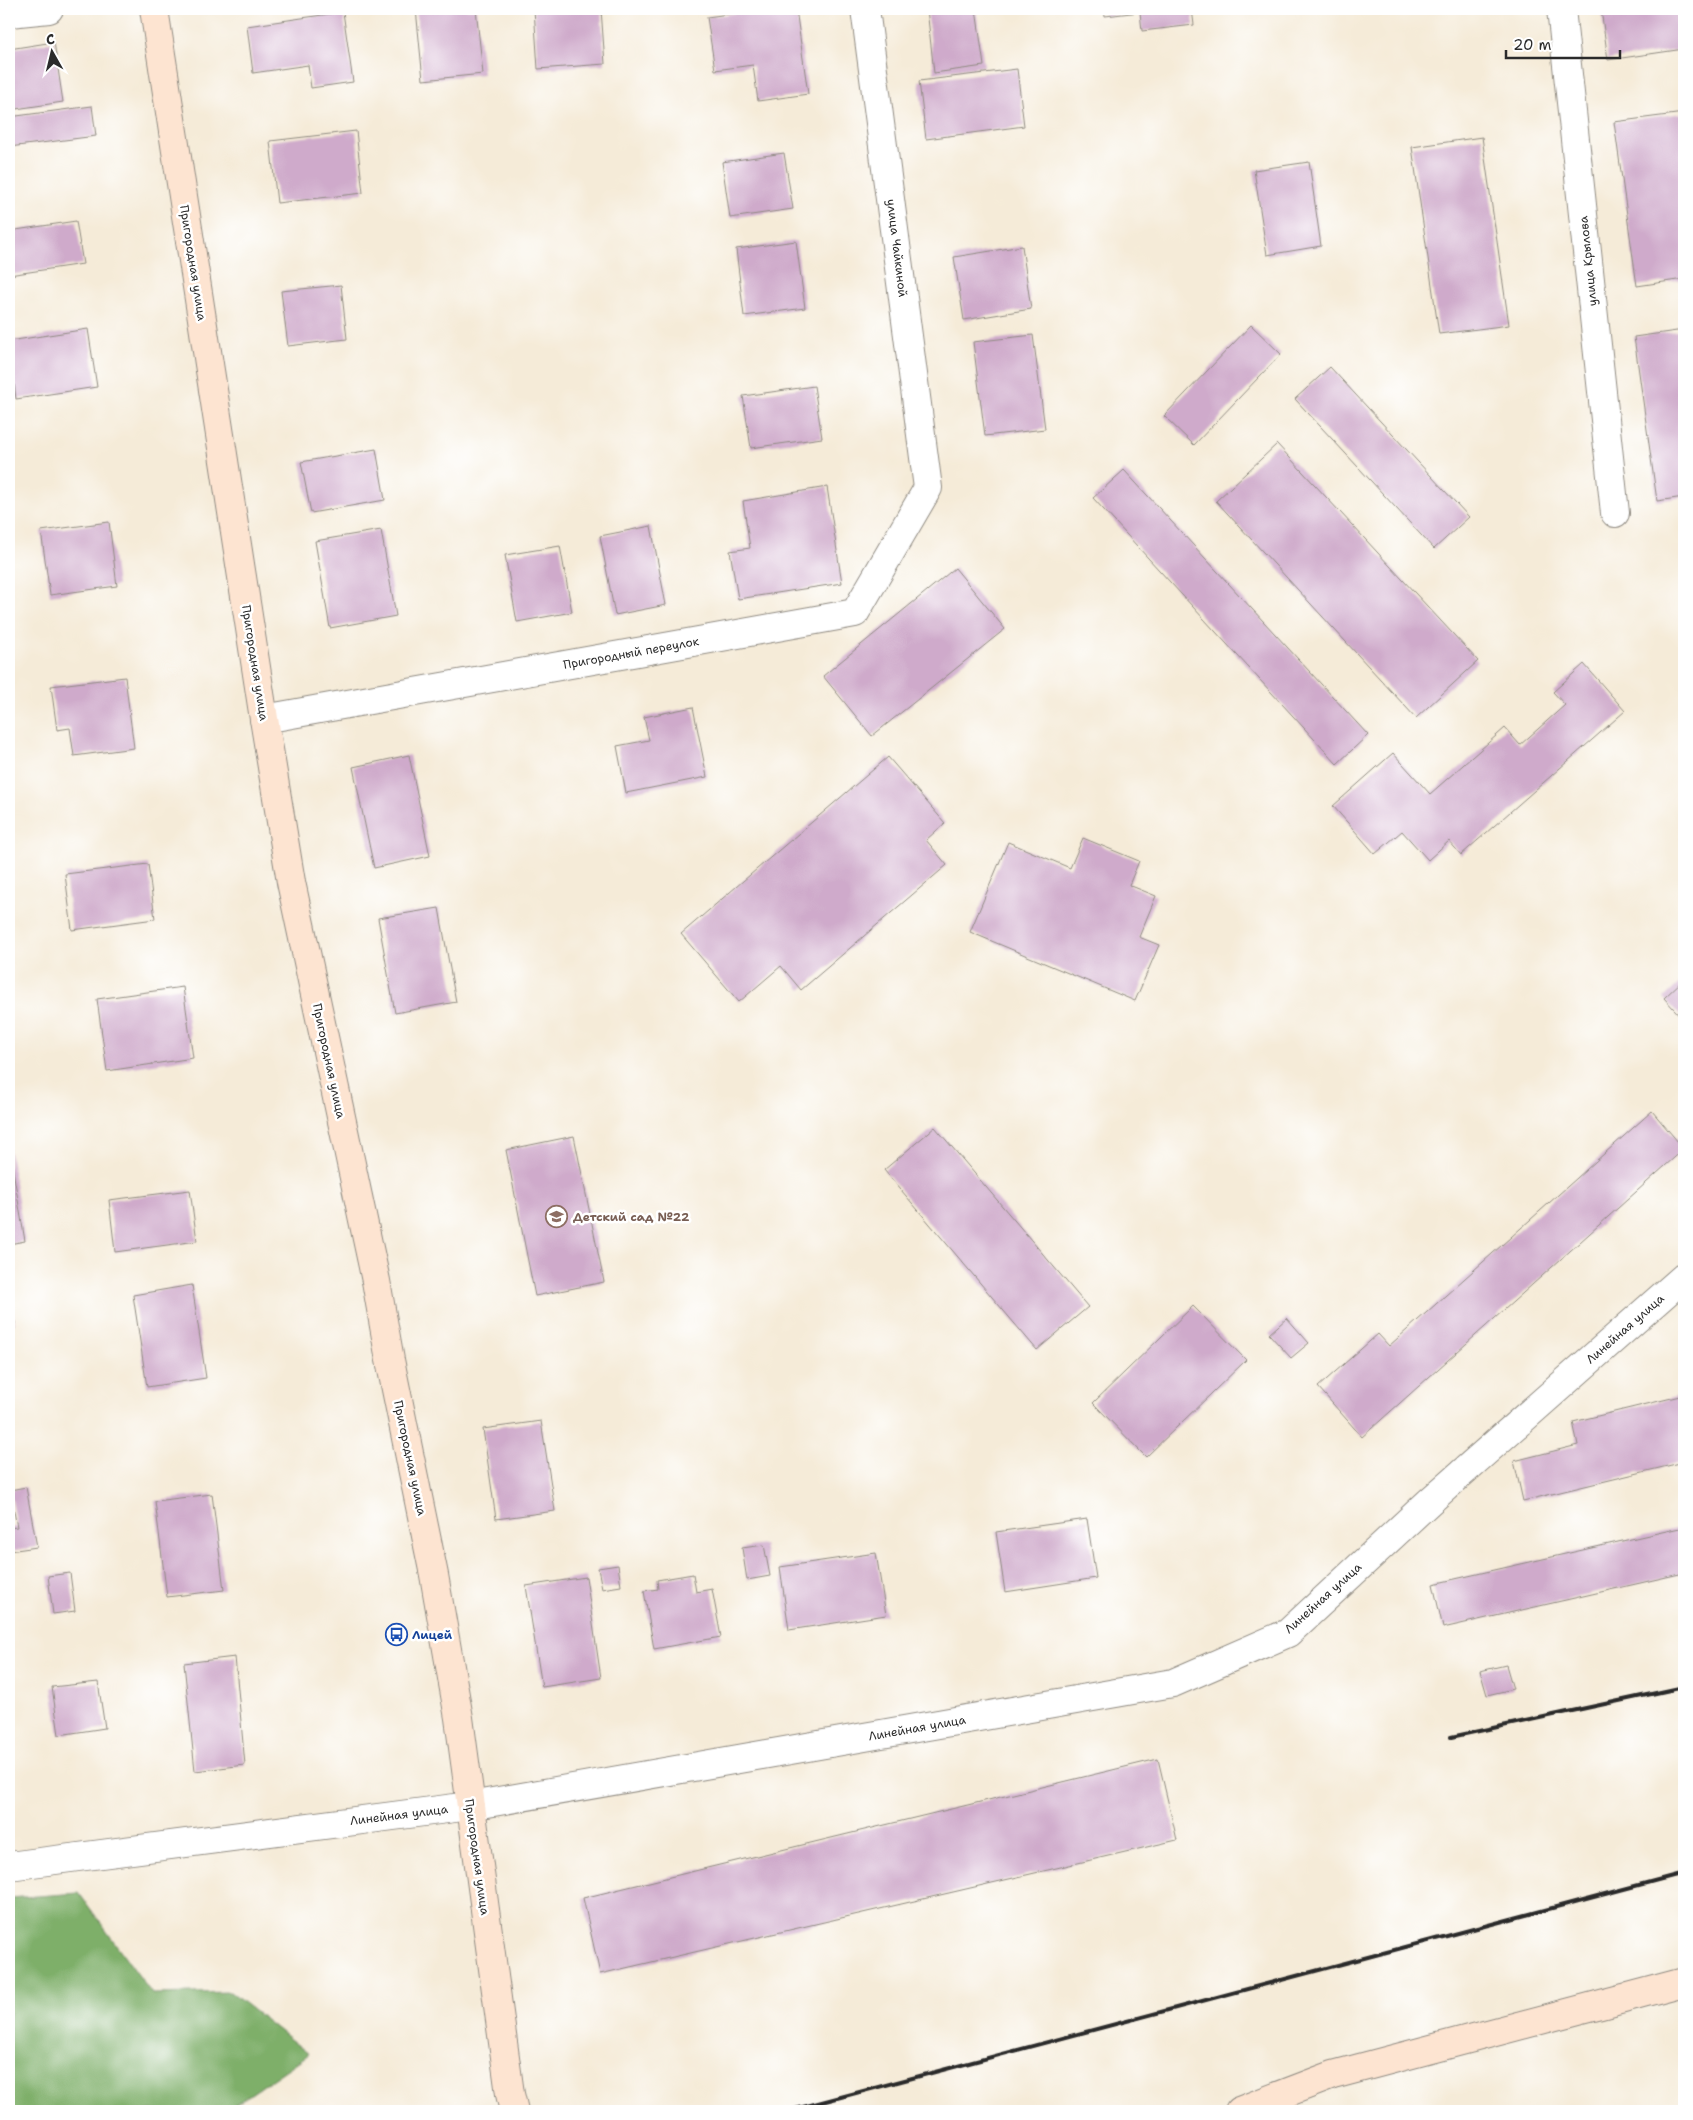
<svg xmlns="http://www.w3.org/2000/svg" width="1693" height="2120" font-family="'Shantell Sans',sans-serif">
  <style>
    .forest { fill: #7eaf69; stroke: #546d4a }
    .building { fill: #cfaacb }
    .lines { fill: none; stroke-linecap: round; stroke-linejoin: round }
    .minor-casing { stroke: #908b82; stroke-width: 30 }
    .secondary-casing { stroke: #908b82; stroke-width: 30 }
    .minor { stroke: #fff; stroke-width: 28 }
    .secondary { stroke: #fde4d1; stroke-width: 28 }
    .rail { stroke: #2b2b2b; stroke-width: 4 }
    .labels { text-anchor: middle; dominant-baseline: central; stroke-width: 5; stroke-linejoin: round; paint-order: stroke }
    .street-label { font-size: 12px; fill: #2b2b2b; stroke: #fff }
    .education-label { font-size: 12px; font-weight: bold; fill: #785e54; stroke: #fff; text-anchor: start }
    .transit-label { font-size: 12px; font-weight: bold; fill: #164399; stroke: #fff; text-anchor: start }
  </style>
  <rect width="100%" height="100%" fill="#fff"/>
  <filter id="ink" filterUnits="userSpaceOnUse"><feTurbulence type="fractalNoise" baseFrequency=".02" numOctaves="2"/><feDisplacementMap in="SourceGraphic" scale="10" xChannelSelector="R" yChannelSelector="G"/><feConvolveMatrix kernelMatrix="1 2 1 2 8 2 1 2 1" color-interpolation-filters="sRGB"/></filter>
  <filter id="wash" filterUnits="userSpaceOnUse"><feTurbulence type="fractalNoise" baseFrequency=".0096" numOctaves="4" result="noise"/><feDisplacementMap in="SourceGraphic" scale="20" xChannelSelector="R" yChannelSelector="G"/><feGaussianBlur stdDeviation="1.12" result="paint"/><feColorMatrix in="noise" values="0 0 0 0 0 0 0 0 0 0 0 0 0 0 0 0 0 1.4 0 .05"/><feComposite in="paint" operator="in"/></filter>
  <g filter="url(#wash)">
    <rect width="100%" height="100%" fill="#f5ebd8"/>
    <!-- forest -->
    <polygon class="forest" points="79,1893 152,1994 230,1992 309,2054 226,2111 9,2111 9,1898"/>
    <g id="blocks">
      <!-- building -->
      <g class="building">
        <polygon points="416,9 476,9 483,74 423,80"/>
        <polygon points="534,9 601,9 605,64 538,69"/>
        <polygon points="764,9 796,9 808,94 758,101 753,65 715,70 707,17"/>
        <polygon points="927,9 976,9 984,66 934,73"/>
        <polygon points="1104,9 1192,9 1194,25 1142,31 1140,12 1105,16"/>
        <polygon points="1601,9 1679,9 1684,49 1608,60"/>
        <polygon points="343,12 353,82 311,88 308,65 253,73 247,26"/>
        <polygon points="54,42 63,102 9,110 9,49"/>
        <polygon points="1017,69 1024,126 926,139 919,81"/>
        <polygon points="92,106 96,136 9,147 9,117"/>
        <polygon points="1684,113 1684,279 1637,286 1614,122"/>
        <polygon points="356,131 363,193 277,203 270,141"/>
        <polygon points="1482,137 1509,325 1439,334 1412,147"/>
        <polygon points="784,153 793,209 730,218 722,162"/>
        <polygon points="1309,162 1321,246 1267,255 1254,170"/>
        <polygon points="76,221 83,264 9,275 9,231"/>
        <polygon points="796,241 805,308 744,316 736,249"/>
        <polygon points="1022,246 1031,309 964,320 954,257"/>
        <polygon points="341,285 347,339 288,346 281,291"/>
        <polygon points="1251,325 1281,354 1194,445 1164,416"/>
        <polygon points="88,329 97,387 16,399 9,341"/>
        <polygon points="1684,330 1684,497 1657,501 1634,337"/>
        <polygon points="1033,335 1045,429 985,436 973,342"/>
        <polygon points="1330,367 1469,517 1434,549 1295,399"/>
        <polygon points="814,386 822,438 751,448 743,396"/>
        <polygon points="1277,444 1478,661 1416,718 1216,501"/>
        <polygon points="376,449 385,500 311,513 301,462"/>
        <polygon points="1124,470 1368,735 1337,764 1093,498"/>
        <polygon points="827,487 842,583 738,599 730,551 750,548 743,501"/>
        <polygon points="109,522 117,586 50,595 41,531"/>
        <polygon points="651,526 666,605 615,615 600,536"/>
        <polygon points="381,530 396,616 330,628 315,541"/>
        <polygon points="560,546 572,612 517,622 505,555"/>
        <polygon points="955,568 1005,629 872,736 823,676"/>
        <polygon points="1584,664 1625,711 1461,855 1449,841 1428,860 1402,831 1375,854 1333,806 1393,753 1430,794 1505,728 1520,745 1565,705 1553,692"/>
        <polygon points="125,677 134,748 74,756 70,728 57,730 51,686"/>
        <polygon points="693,707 707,777 626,793 617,746 649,740 644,717"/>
        <polygon points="409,755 430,856 374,868 353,767"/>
        <polygon points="888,757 945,823 926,840 947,865 801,990 781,966 739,1002 681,934"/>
        <polygon points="1083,838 1139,861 1129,885 1156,896 1139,937 1159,945 1135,1001 970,932 1008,842 1070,868"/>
        <polygon points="148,864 155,919 72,930 65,874"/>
        <polygon points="439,908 456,1002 395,1013 378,918"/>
        <polygon points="1684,979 1684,1020 1664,998"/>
        <polygon points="183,987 193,1058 107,1071 97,999"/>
        <polygon points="1652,1111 1684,1149 1362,1437 1318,1387 1378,1334 1389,1346"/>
        <polygon points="935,1127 1088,1307 1037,1350 884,1170"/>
        <polygon points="574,1136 604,1282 535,1296 506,1150"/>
        <polygon points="9,1147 25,1241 9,1244"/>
        <polygon points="190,1190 197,1241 115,1252 109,1200"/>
        <polygon points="192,1285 206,1378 147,1387 133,1295"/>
        <polygon points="9,1297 11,1297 15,1324 9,1325"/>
        <polygon points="1193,1306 1246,1360 1146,1457 1093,1403"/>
        <polygon points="1287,1318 1309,1343 1291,1358 1269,1334"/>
        <polygon points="1684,1395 1684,1462 1523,1501 1514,1461 1578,1445 1573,1422"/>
        <polygon points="541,1421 555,1511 496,1519 483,1429"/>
        <polygon points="26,1487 37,1547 9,1551 9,1528 17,1527 10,1490"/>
        <polygon points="212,1494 224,1590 167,1597 155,1501"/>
        <polygon points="1087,1519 1096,1578 1005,1592 996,1532"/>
        <polygon points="1684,1527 1684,1573 1443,1628 1433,1584"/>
        <polygon points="764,1545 770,1576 747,1580 742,1548"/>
        <polygon points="876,1553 886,1615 789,1630 780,1567"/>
        <polygon points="618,1565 621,1586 602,1589 598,1568"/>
        <polygon points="70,1573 75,1611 53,1614 48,1576"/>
        <polygon points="693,1574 696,1592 712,1589 721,1637 654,1649 644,1591 658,1589 657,1580"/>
        <polygon points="586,1577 601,1678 542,1687 526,1586"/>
        <polygon points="235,1657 245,1765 195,1771 184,1663"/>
        <polygon points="1506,1665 1513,1689 1487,1695 1480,1671"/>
        <polygon points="98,1682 105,1728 59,1735 52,1687"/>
        <polygon points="1158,1759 1177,1840 600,1974 583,1898"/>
      </g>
    </g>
  </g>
  <g filter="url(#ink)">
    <use href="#blocks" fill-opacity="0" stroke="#908b82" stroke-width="1"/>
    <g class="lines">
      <defs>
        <g id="minor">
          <polyline points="1561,9 1615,513"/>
          <polyline points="9,13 49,9"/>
          <polyline points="264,719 855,613 928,488 865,9"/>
          <polyline points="9,1866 470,1806 1173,1683 1288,1633 1429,1502 1684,1277"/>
        </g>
        <g id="secondary">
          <polyline points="154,9 264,719 291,882 376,1281 390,1360 434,1575 459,1718 510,2094 514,2111"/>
          <polyline points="1239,2111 1333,2075 1684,1982"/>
        </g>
      </defs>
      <!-- minor casing -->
      <use href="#minor" class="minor-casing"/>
      <!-- secondary casing -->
      <use href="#secondary" class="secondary-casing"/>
      <!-- minor -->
      <use href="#minor" class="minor"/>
      <!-- secondary -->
      <use href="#secondary" class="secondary"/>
      <!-- rail -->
      <g class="rail">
        <polyline points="1451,1737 1684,1687"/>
        <polyline points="788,2111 1684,1873"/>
      </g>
    </g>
  </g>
  <!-- icons -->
  <defs>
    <symbol id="school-ring" viewBox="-11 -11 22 22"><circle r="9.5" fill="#fff" stroke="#8d6e63" stroke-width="1.5"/><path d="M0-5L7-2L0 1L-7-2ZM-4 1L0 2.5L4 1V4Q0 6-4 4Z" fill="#8d6e63"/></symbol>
    <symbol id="bus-ring" viewBox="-11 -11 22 22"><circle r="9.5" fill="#fff" stroke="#1a4fb4" stroke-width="1.5"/><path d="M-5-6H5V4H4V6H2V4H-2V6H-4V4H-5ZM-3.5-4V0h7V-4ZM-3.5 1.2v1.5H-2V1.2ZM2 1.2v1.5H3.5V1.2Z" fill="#1a4fb4"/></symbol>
  </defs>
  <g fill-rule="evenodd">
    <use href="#school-ring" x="544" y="1204" width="25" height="25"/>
    <use href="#bus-ring" x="384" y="1622" width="25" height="25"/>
  </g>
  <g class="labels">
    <!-- street labels -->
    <g class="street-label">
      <text transform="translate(897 248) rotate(83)">улица Чайкиной</text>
      <text transform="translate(1588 261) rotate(-96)">улица Крылова</text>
      <text transform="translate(193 263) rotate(81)">Пригородная улица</text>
      <text transform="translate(631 653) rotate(-10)">Пригородный переулок</text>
      <text transform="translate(255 663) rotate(81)">Пригородная улица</text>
      <text transform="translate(329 1061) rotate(78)">Пригородная улица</text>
      <text transform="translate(1625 1329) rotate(-41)">Линейная улица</text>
      <text transform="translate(410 1458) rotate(78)">Пригородная улица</text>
      <text transform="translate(1323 1598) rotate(-42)">Линейная улица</text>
      <text transform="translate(917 1728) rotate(-10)">Линейная улица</text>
      <text transform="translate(399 1815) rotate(-7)">Линейная улица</text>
      <text transform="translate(477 1857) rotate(82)">Пригородная улица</text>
    </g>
    <!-- education labels -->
    <g class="education-label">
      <text x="573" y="1217">Детский сад №22</text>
    </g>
    <!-- transit labels -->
    <g class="transit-label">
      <text x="412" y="1635">Лицей</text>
    </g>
  </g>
  <!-- margin -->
  <rect width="1693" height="2120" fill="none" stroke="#fff" stroke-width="30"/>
  <!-- north arrow -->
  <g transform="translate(52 52) rotate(352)" stroke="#ffffff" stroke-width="4" paint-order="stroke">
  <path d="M0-4L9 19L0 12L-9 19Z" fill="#2b2b2b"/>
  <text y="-8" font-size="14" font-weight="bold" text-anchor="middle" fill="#2b2b2b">С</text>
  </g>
  <!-- scale -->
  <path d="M1506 50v8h114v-8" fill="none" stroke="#2b2b2b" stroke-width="2.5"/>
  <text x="1513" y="50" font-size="15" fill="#2b2b2b" stroke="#ffffff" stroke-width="4" paint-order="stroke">20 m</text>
</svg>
